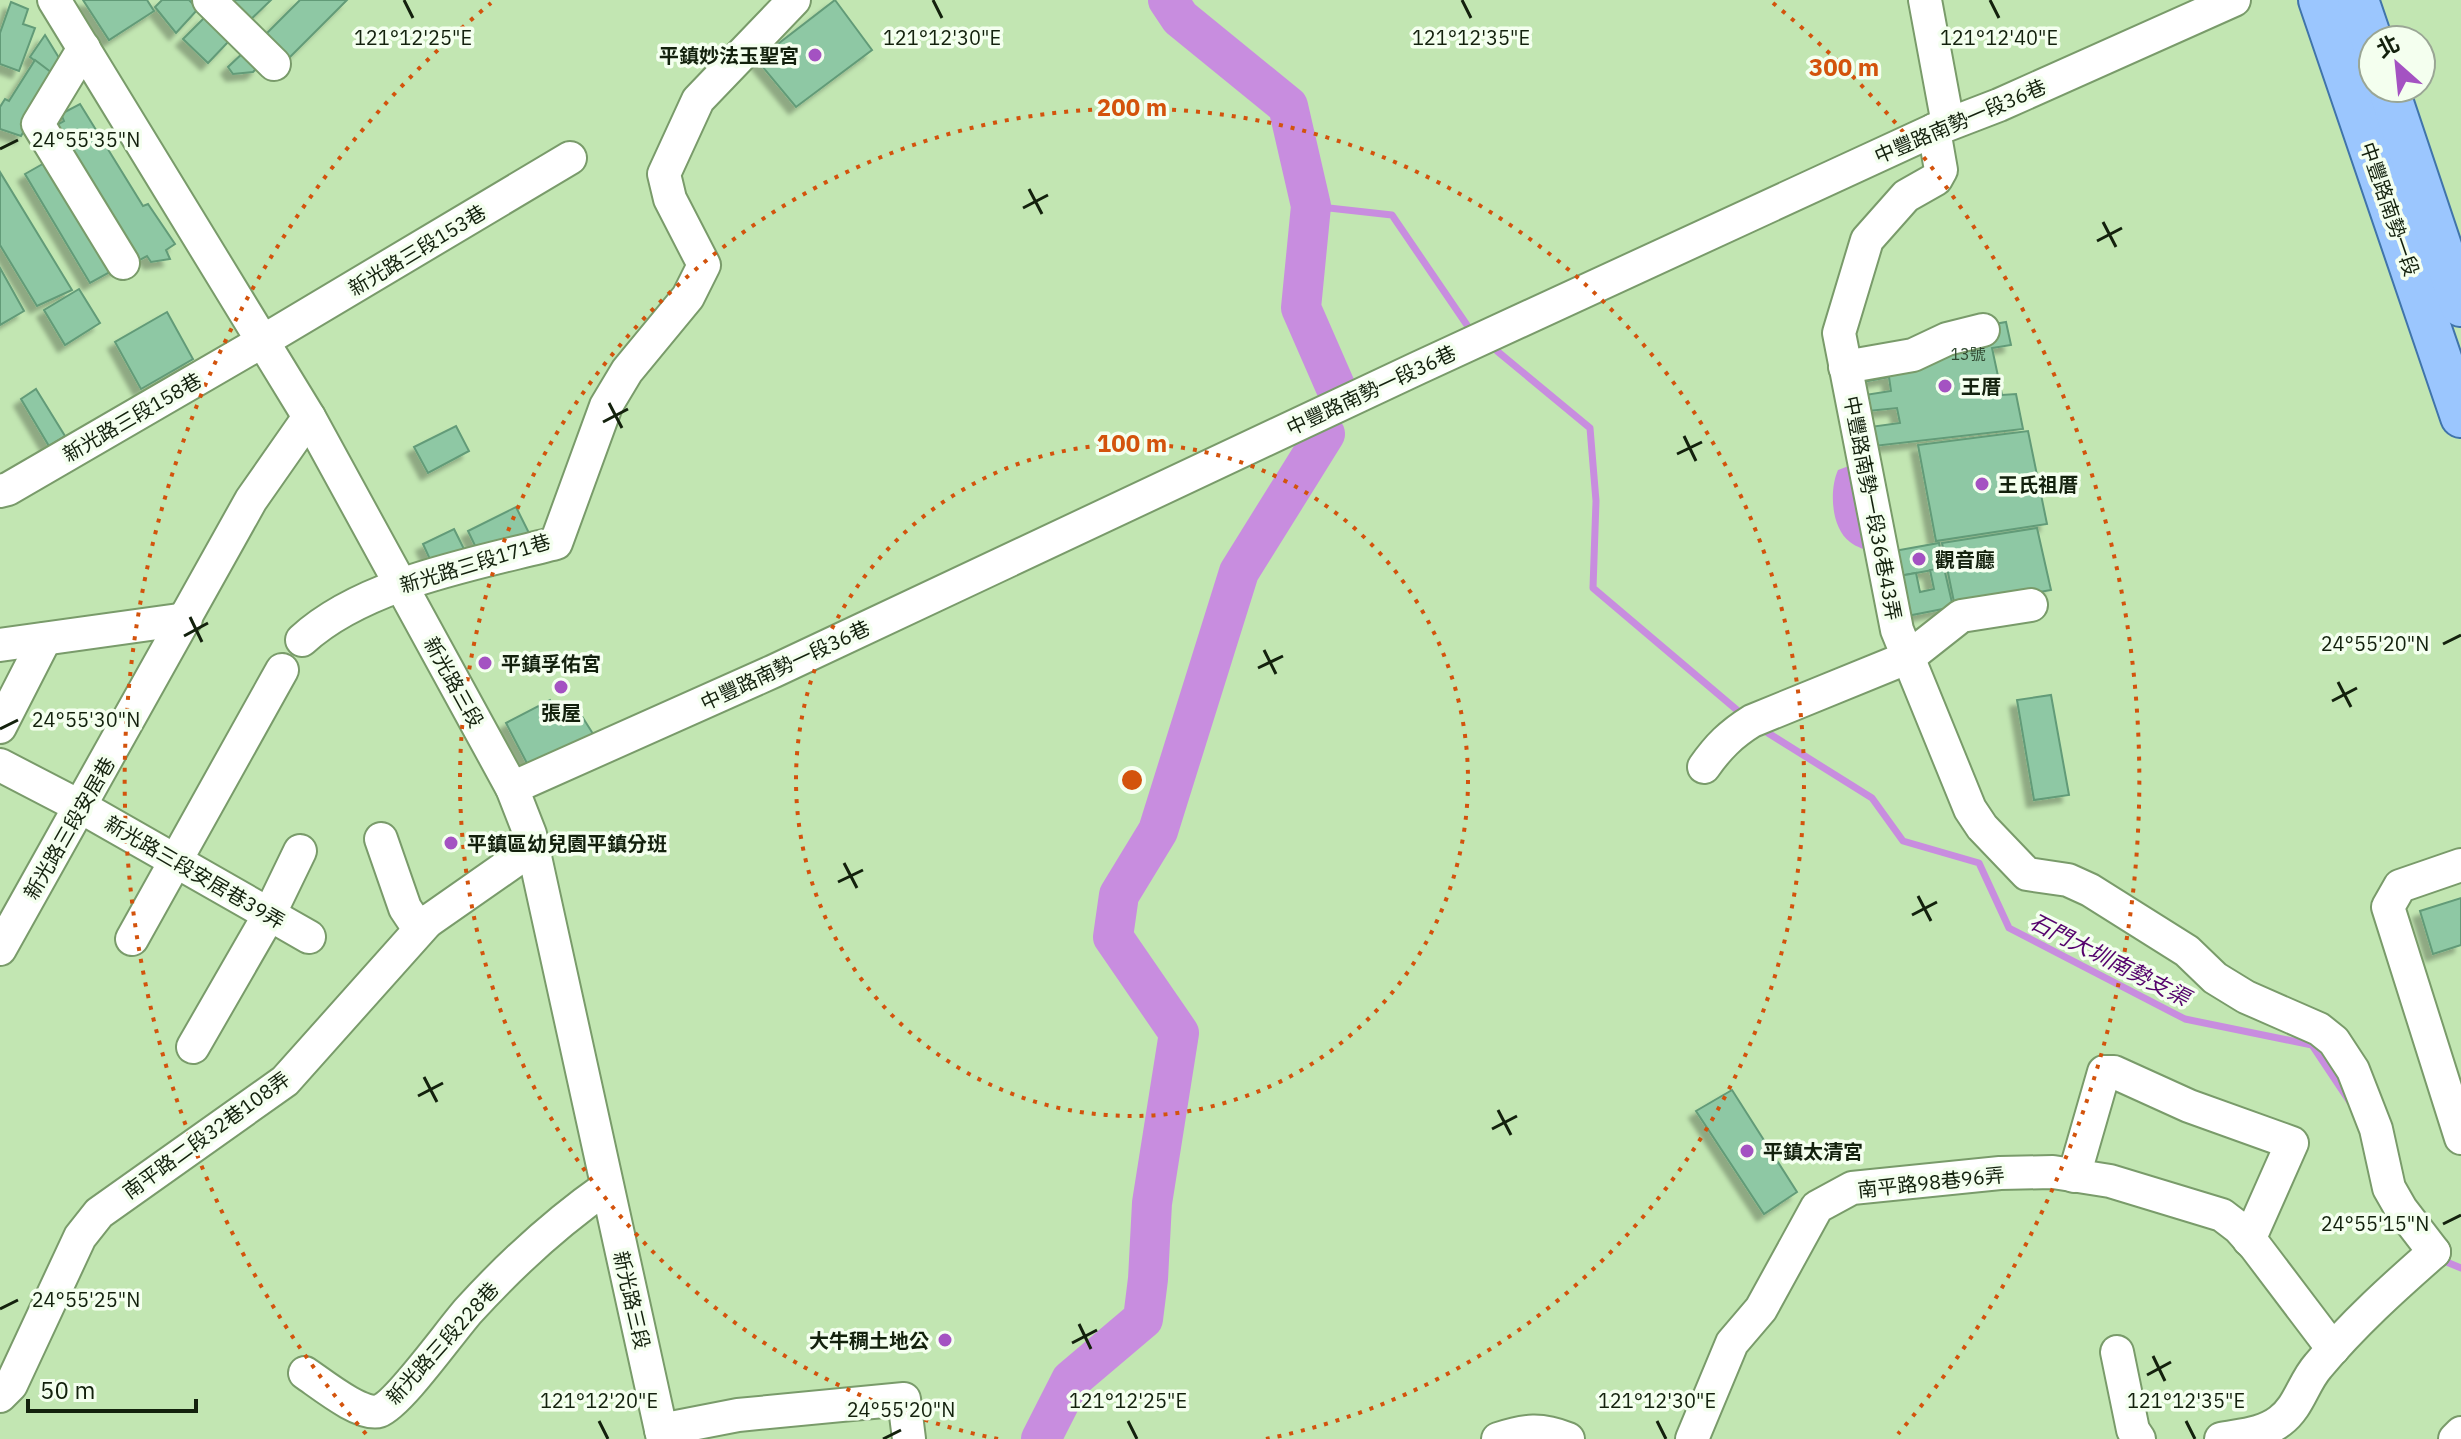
<svg xmlns="http://www.w3.org/2000/svg" width="2461" height="1439" font-family="'IBM Plex Sans','Noto Sans TC',sans-serif">
  <style>
    .water { fill: #c88ddf }
    .lines { fill: none; stroke-linecap: round; stroke-linejoin: round }
    .stream { stroke: #c88ddf; stroke-width: 7 }
    .river { stroke: #c88ddf; stroke-width: 40 }
    .building { fill: #8ec8a4; stroke: #629b78; stroke-width: 2; filter: url(#shadow) }
    .minor-casing { stroke: #799b6a; stroke-width: 36 }
    .major-casing { stroke: #4074aa; stroke-width: 44 }
    .minor { stroke: #fff; stroke-width: 32 }
    .major { stroke: #9bc6fe; stroke-width: 40 }
    .ticks { fill: none; stroke: #13210d; stroke-width: 3 }
    .ring { fill: none; stroke: #d3530c; stroke-width: 4; stroke-dasharray: 4 8 }
    .poi-dot { fill: #a452c2; stroke: #f4ffef; stroke-width: 3 }
    .labels { text-anchor: middle; dominant-baseline: central; stroke-width: 7; stroke-linejoin: round; paint-order: stroke }
    .number-label { font-size: 16px; fill: #324b33 }
    .poi-label { font-size: 20px; font-weight: bold; fill: #13210d; stroke: #f4ffef; text-anchor: start }
    .street-label { font-size: 20px; fill: #13210d; stroke: #f4ffef }
    .water-label { font-size: 22px; font-style: italic; fill: #54026c; stroke: #f4ffef }
    .ticks-label { font-size: 20px; text-anchor: middle; fill: #13210d; stroke: #f4ffef; stroke-width: 7; stroke-linejoin: round; paint-order: stroke }
    .centre { fill: #d3530c; stroke: #f4ffef; stroke-width: 4 }
    .ring-label { font-size: 24px; text-anchor: middle; font-weight: bold; fill: #d3530c; stroke: #f4ffef; stroke-width: 7; stroke-linejoin: round; paint-order: stroke }
  </style>
  <defs>
    <filter id="shadow"><feDropShadow dx="-7" dy="7" stdDeviation="2" flood-color="#0004"/></filter>
  </defs>
  <rect width="100%" height="100%" fill="#c2e6b2"/>
  <!-- water -->
  <path class="water" d="M1857,463L1873,552C1866,550 1856,547 1850,542C1831,528 1829,490 1838,470Z"/>
  <g class="lines">
    <!-- stream -->
    <g class="stream">
      <polyline points="1311,206 1392,215 1469,328"/>
      <polyline points="1497,351 1590,428 1596,501 1593,588 1744,716"/>
      <polyline points="1760,728 1872,798 1903,841 1979,863 2009,928 2185,1019 2312,1045 2350,1102"/>
      <polyline points="2437,1258 2461,1268"/>
    </g>
    <!-- river -->
    <g class="river">
      <polyline points="1168,0 1180,18 1288,106 1311,206 1301,308 1339,395"/>
      <polyline points="1041,1439 1071,1380 1143,1319 1148,1279 1152,1203 1179,1033 1113,937 1119,895 1158,831 1239,572 1325,434"/>
    </g>
  </g>
  <!-- building -->
  <g class="building">
    <polygon points="83,0 147,0 154,11 109,40"/>
    <polygon points="162,0 189,0 198,9 176,33 155,7"/>
    <polygon points="223,0 271,0 244,26"/>
    <polygon points="300,0 347,0 282,65 259,41"/>
    <polygon points="835,0 872,50 796,107 757,60"/>
    <polygon points="11,2 28,9 23,24 35,28 19,71 0,64 0,33"/>
    <polygon points="206,16 229,41 208,63 183,39"/>
    <polygon points="45,35 64,66 58,78 30,57"/>
    <polygon points="245,51 259,66 253,72 233,74 228,67"/>
    <polygon points="35,60 56,76 21,136 0,129 0,107 5,99 9,101"/>
    <polygon points="80,104 143,206 148,204 175,244 166,250 170,259 151,262 147,256 132,264 48,130 64,121 61,114"/>
    <polygon points="55,157 121,266 90,283 25,174"/>
    <polygon points="0,172 72,290 37,306 0,245"/>
    <polygon points="0,268 24,311 0,325"/>
    <polygon points="79,289 100,323 65,345 44,310"/>
    <polygon points="167,312 193,359 141,389 115,342"/>
    <polygon points="2006,322 2011,345 1992,348 2002,395 2016,394 2023,429 1874,446 1870,427 1900,423 1897,408 1868,411 1865,395 1891,391 1889,377 1862,382 1858,362 1945,333"/>
    <polygon points="36,389 65,436 49,446 21,399"/>
    <polygon points="456,426 469,451 428,473 414,447"/>
    <polygon points="2028,431 2047,524 1936,541 1918,445"/>
    <polygon points="516,507 529,533 481,558 468,531"/>
    <polygon points="2037,528 2051,590 1955,607 1942,543"/>
    <polygon points="454,529 465,551 433,566 423,544"/>
    <polygon points="1939,543 1944,568 1899,576 1894,551"/>
    <polygon points="1944,568 1953,607 1907,616 1899,576 1916,573 1920,592 1934,589 1930,570"/>
    <polygon points="2051,695 2069,795 2034,800 2017,700"/>
    <polygon points="550,700 556,711 573,702 595,737 529,767 506,723"/>
    <polygon points="2461,898 2461,945 2433,954 2420,911"/>
    <polygon points="1732,1090 1797,1192 1764,1214 1696,1111"/>
  </g>
  <g class="lines">
    <defs>
      <g id="minor">
        <polyline points="54,0 309,417 512,788 530,834 663,1439"/>
        <polyline points="209,0 274,64"/>
        <polyline points="1925,0 1948,124"/>
        <polyline points="84,48 38,124 123,263"/>
        <polyline points="1934,130 1941,170 1936,179 1906,196 1867,240 1839,333 1897,630 1970,809 1982,827 2027,874 2068,880 2090,890 2187,951 2215,978 2246,997 2319,1029 2334,1041 2353,1070 2376,1129 2389,1188 2401,1209 2434,1252"/>
        <polyline points="1845,367 1913,355 1947,339 1983,330"/>
        <polyline points="0,491 8,489 263,341 570,158"/>
        <path d="M302,640C364,583 475,564 556,543L606,406L627,371L688,297L704,265L670,199L664,174L698,100L794,0"/>
        <polyline points="0,645 186,619"/>
        <polyline points="0,727 45,639"/>
        <polyline points="0,765 81,807 309,937"/>
        <path d="M1704,767C1718,747 1731,734 1752,721L1909,657L1961,616L2031,605"/>
        <polyline points="512,788 774,671 1418,368 1934,130 1999,105 2234,0"/>
        <polyline points="381,839 405,908 413,920 427,922"/>
        <polyline points="2461,865 2400,886 2388,907 2461,1138"/>
        <polyline points="132,939 282,670"/>
        <polyline points="0,949 251,500 309,417"/>
        <polyline points="193,1047 269,915 300,851"/>
        <polyline points="2074,1176 2104,1072 2114,1072 2189,1106 2292,1143 2249,1240"/>
        <polyline points="2117,1352 2133,1430 2139,1439"/>
        <path d="M305,1373C320,1383 362,1417 379,1411C399,1404 451,1330 469,1310C510,1265 557,1222 607,1187"/>
        <polyline points="0,1396 11,1385 80,1237 99,1213 285,1081 427,922 533,848"/>
        <polyline points="661,1430 738,1415 904,1399 909,1439"/>
        <path d="M1498,1439C1525,1430 1541,1428 1568,1439"/>
        <polyline points="1692,1439 1732,1343 1761,1309 1817,1207 1852,1188 2000,1173 2053,1172 2110,1181 2222,1215 2239,1228 2255,1246 2333,1349"/>
        <path d="M2221,1439C2241,1435 2263,1434 2280,1421C2299,1407 2303,1383 2318,1366C2353,1324 2393,1288 2434,1252"/>
        <polyline points="2455,1439 2461,1433"/>
      </g>
      <g id="major">
        <polyline points="2319,0 2461,417"/>
        <polyline points="2358,0 2373,44"/>
        <polyline points="2388,88 2461,306"/>
      </g>
    </defs>
    <!-- minor casing -->
    <use href="#minor" class="minor-casing"/>
    <!-- major casing -->
    <use href="#major" class="major-casing"/>
    <!-- minor -->
    <use href="#minor" class="minor"/>
    <!-- major -->
    <use href="#major" class="major"/>
  </g>
  <!-- ticks -->
  <path class="ticks" d="M404,0L413,18M933,0L942,18M1462,0L1471,18M1990,0L1999,18M0,149L18,140M1029,189L1042,214M1023,208L1048,195M2103,222L2116,247M2097,241L2122,228M609,403L622,428M603,422L628,409M1684,436L1696,461M1677,454L1702,442M190,617L202,642M184,636L208,623M2443,644L2461,635M1264,650L1276,674M1258,668L1283,656M2338,682L2351,707M2332,701L2357,688M0,729L18,720M844,863L857,888M838,882L863,870M1918,896L1931,921M1912,915L1937,902M424,1077L437,1102M418,1096L443,1083M1498,1110L1511,1135M1492,1129L1517,1116M2443,1224L2461,1215M0,1309L18,1300M1079,1324L1091,1349M1072,1343L1097,1330M2153,1356L2165,1381M2147,1375L2171,1362M599,1421L608,1439M1128,1421L1137,1439M1657,1421L1666,1439M2186,1421L2195,1439M883,1439L901,1430"/>
  <!-- distance rings -->
  <g class="ring">
    <circle cx="1132" cy="780" r="336"/>
    <path d="M998 1439A672 672 0 1 1 1266 1439"/>
    <path d="M366 1434A1007 1007 0 0 1 491 3M1773 3A1007 1007 0 0 1 1898 1434"/>
  </g>
  <!-- markers -->
  <g class="poi-dot">
    <circle cx="815" cy="55" r="8"/>
    <circle cx="1945" cy="386" r="8"/>
    <circle cx="1982" cy="484" r="8"/>
    <circle cx="1919" cy="559" r="8"/>
    <circle cx="485" cy="663" r="8"/>
    <circle cx="561" cy="687" r="8"/>
    <circle cx="451" cy="843" r="8"/>
    <circle cx="1747" cy="1151" r="8"/>
    <circle cx="945" cy="1340" r="8"/>
  </g>
  <g class="labels">
    <!-- number labels -->
    <g class="number-label">
      <text x="1968" y="354">13號</text>
    </g>
    <!-- poi labels -->
    <g class="poi-label">
      <text x="799" y="55" text-anchor="end">平鎮妙法玉聖宮</text>
      <text x="1961" y="386">王厝</text>
      <text x="1998" y="484">王氏祖厝</text>
      <text x="1935" y="559">觀音廳</text>
      <text x="501" y="663">平鎮孚佑宮</text>
      <text x="561" y="712" text-anchor="middle">張屋</text>
      <text x="467" y="843">平鎮區幼兒園平鎮分班</text>
      <text x="1763" y="1151">平鎮太清宮</text>
      <text x="929" y="1340" text-anchor="end">大牛稠土地公</text>
    </g>
    <!-- street labels -->
    <g class="street-label">
      <text transform="translate(1960 121) rotate(-23)">中豐路南勢一段36巷</text>
      <text transform="translate(2390 209) rotate(71)">中豐路南勢一段</text>
      <text transform="translate(417 250) rotate(-31)">新光路三段153巷</text>
      <text transform="translate(1371 390) rotate(-25)">中豐路南勢一段36巷</text>
      <text transform="translate(132 417) rotate(-30)">新光路三段158巷</text>
      <text transform="translate(1873 508) rotate(79)">中豐路南勢一段36巷43弄</text>
      <text transform="translate(475 563) rotate(-17)">新光路三段171巷</text>
      <text transform="translate(785 665) rotate(-25)">中豐路南勢一段36巷</text>
      <text transform="translate(454 682) rotate(61)">新光路三段</text>
      <text transform="translate(69 828) rotate(-60)">新光路三段安居巷</text>
      <text transform="translate(195 872) rotate(30)">新光路三段安居巷39弄</text>
      <text transform="translate(206 1135) rotate(-36)">南平路二段32巷108弄</text>
      <text transform="translate(1931 1182) rotate(-6)">南平路98巷96弄</text>
      <text transform="translate(632 1300) rotate(77)">新光路三段</text>
      <text transform="translate(442 1343) rotate(-48)">新光路三段228巷</text>
    </g>
    <!-- water labels -->
    <g class="water-label">
      <text transform="translate(2110 959) rotate(27)">石門大圳南勢支渠</text>
    </g>
  </g>
  <g class="ticks-label">
    <text x="1999" y="45">121°12'40"E</text>
    <text x="413" y="45">121°12'25"E</text>
    <text x="942" y="45">121°12'30"E</text>
    <text x="1471" y="45">121°12'35"E</text>
    <text x="86" y="147">24°55'35"N</text>
    <text x="2375" y="651">24°55'20"N</text>
    <text x="86" y="727">24°55'30"N</text>
    <text x="2375" y="1231">24°55'15"N</text>
    <text x="86" y="1307">24°55'25"N</text>
    <text x="599" y="1408">121°12'20"E</text>
    <text x="1128" y="1408">121°12'25"E</text>
    <text x="1657" y="1408">121°12'30"E</text>
    <text x="2186" y="1408">121°12'35"E</text>
    <text x="901" y="1417">24°55'20"N</text>
  </g>
  <circle cx="1132" cy="780" r="12" class="centre"/>
  <g class="ring-label">
    <text x="1844" y="76">300 m</text>
    <text x="1132" y="116">200 m</text>
    <text x="1132" y="452">100 m</text>
  </g>
  <!-- north arrow -->
  <g transform="translate(2397 64) rotate(333)"><circle r="38" fill="#f4ffef" stroke="#9aa695" stroke-width="2"/>
  <path d="M0-6L14 30L0 20L-14 30Z" fill="#a452c2"/>
  <text y="-12" font-size="22" font-weight="bold" text-anchor="middle" fill="#13210d">北</text>
  </g>
  <!-- scale -->
  <path d="M28 1399v12h168v-12" fill="none" stroke="#13210d" stroke-width="4"/>
  <text x="40" y="1399" font-size="24" fill="#13210d" stroke="#f4ffef" stroke-width="6" paint-order="stroke">50 m</text>
</svg>
